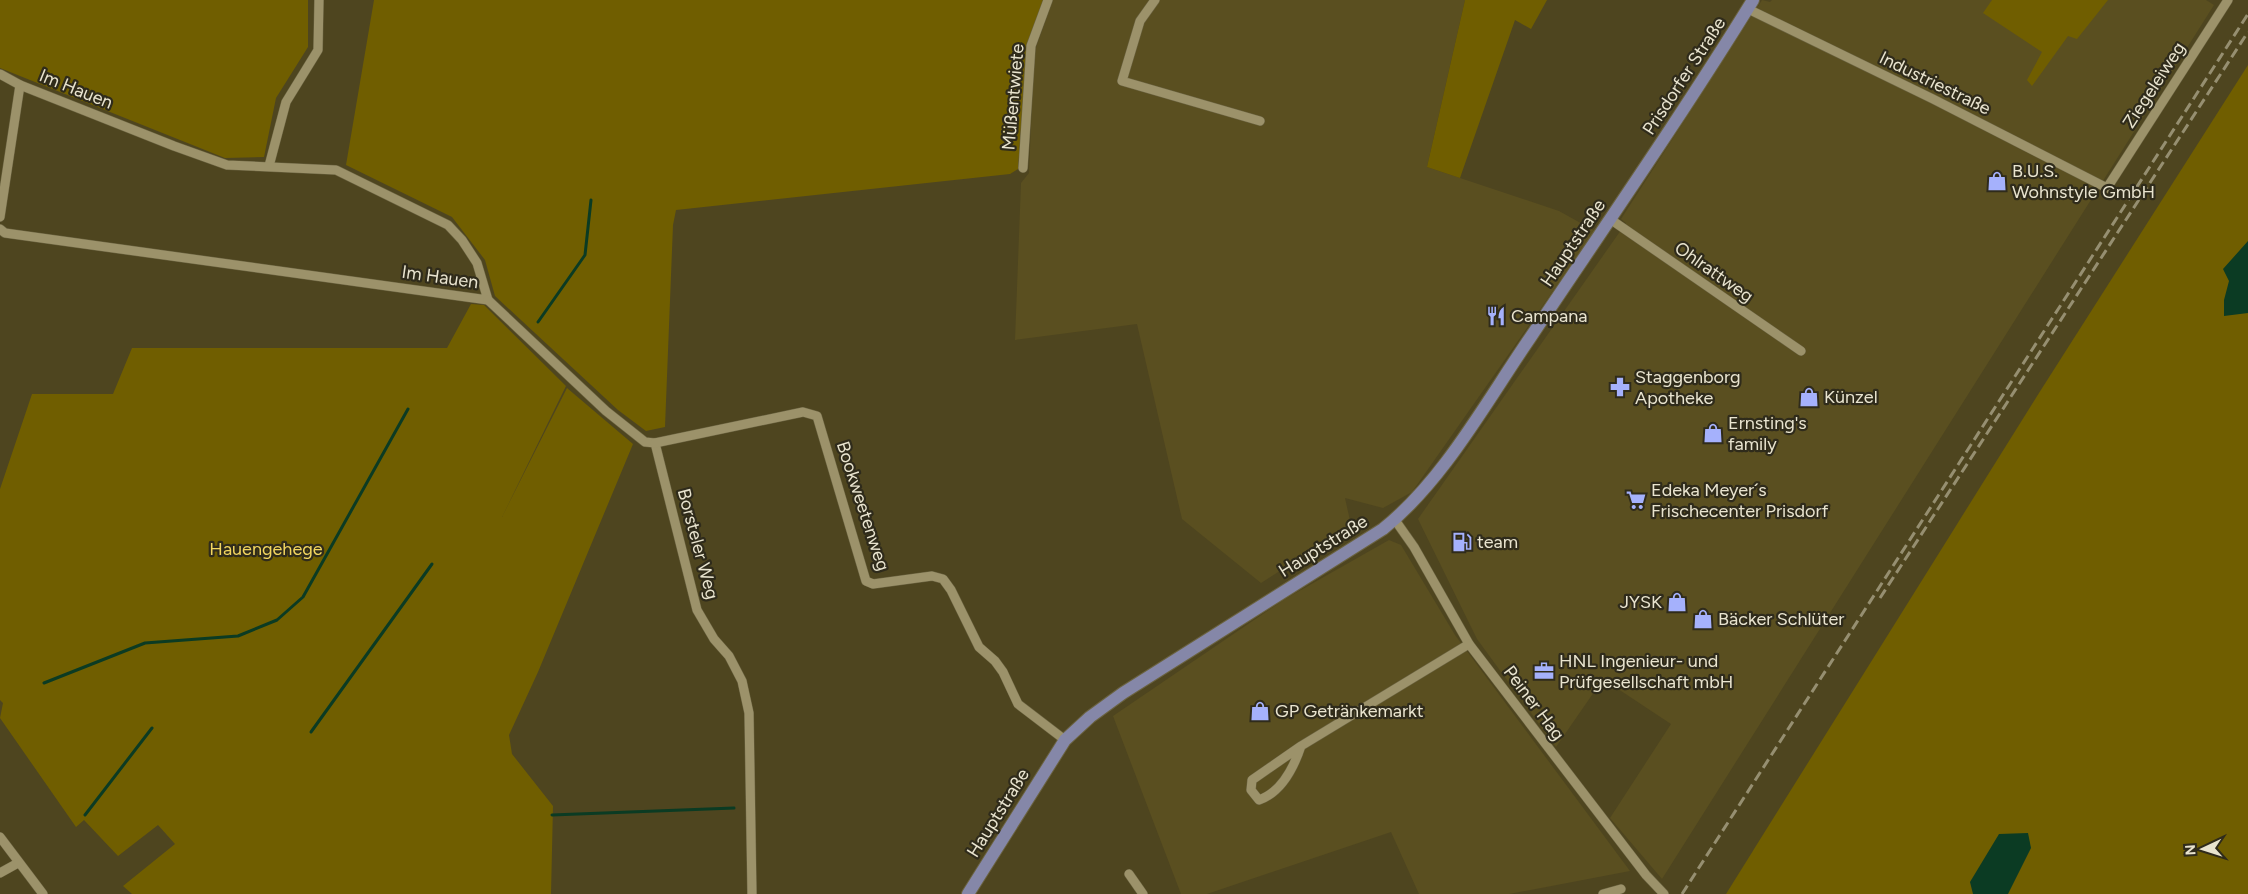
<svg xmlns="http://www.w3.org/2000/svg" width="2248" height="894" font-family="Figtree,sans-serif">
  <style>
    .built { fill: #5a4f20 }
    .green { fill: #705e00 }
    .water { fill: #0b3b23 }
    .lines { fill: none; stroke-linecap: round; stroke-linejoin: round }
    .stream { stroke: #0b3b23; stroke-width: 3 }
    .minor-casing { stroke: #6a6240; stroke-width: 10 }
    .major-casing { stroke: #6a6240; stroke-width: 14 }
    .minor { stroke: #9c926a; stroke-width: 9 }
    .major { stroke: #8587a8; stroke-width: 12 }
    .rail { stroke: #968f71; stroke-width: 3; stroke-dasharray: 10 5; stroke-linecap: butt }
    .labels { text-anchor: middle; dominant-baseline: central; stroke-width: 4.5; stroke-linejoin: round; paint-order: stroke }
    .street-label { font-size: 18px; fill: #e9e4cf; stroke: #2f2b1b }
    .poi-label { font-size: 18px; fill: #e9e4cf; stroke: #2f2b1b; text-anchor: start }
    .park-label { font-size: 18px; fill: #f2d65f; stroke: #2f2b1b }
  </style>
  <rect width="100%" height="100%" fill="#4e451f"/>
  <!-- built -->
  <g class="built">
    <polygon points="1053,0 1465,0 1427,167 1559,211 1595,231 1412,492 1383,508 1345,498 1351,525 1261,583 1182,519 1137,324 1015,340 1021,183 1029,173 1034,53"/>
    <polygon points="1762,0 1770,2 1772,0 2206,0 2214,5 1662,879 1610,818 1671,724 1603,679 1556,747 1477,639 1418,519 1626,223 1621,219"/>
    <polygon points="1389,540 1401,545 1455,635 1630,871 1509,894 1419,894 1391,832 1207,894 1181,894 1113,716 1285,599"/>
  </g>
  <!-- green -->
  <g class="green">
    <polygon points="0,0 308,0 308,47 276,98 264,157 225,158 0,68"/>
    <polygon points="374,0 1045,0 1027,46 1018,169 1010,174 676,210 673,225 665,427 646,431 618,410 495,296 485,260 452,217 346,165"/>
    <polygon points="1465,0 1547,0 1531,29 1515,20 1460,178 1427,167"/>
    <polygon points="1992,0 2108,0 2077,39 2068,36 2032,86 2027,80 2042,52 1983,13"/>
    <polygon points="2248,65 2248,894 1726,894 2039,393"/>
    <polygon points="471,304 484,305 566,386 502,517 567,388 633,444 538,672 509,735 512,754 553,806 551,894 132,894 123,886 175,844 158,825 118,856 84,820 76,827 0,718 3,703 0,700 0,489 32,394 113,394 132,348 447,348"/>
  </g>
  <!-- water -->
  <g class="water">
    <polygon points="2248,241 2248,313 2224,316 2224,300 2229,281 2223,269"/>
    <polygon points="2028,833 2031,848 2008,894 1973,894 1970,882 1999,834"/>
  </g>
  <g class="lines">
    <!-- stream -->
    <g class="stream">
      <polyline points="538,322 585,255 591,200"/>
      <polyline points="44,683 145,643 238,636 277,620 303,597 408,409"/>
      <polyline points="311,732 432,564"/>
      <polyline points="85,815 152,728"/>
      <polyline points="552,815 734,808"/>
    </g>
    <defs>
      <g id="minor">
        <polyline points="1155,0 1140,21 1122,81 1260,121"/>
        <polyline points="1748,9 1933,99 2107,188 2228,0"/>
        <polyline points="0,74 20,85"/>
        <polyline points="269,166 286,102 318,50 319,0"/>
        <polyline points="1023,168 1031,46 1048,0"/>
        <polyline points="0,217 20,85 174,146 227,165 336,170 448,225 462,240 477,263 488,300 5,233 0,229"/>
        <polyline points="1610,219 1801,351"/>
        <polyline points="488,300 606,411 645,442 655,443 697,610 714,639 729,656 742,681 749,713 752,894"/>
        <polyline points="655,443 803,412 817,416 866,581 873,584 932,576 943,579 951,590 979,647 995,661 1003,672 1018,704 1065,740"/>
        <polyline points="1395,520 1414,547 1469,644 1646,875 1664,894"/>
        <path d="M1301,746C1294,767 1282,792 1259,800L1251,790L1252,780L1301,746L1469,644"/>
        <polyline points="0,837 43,894"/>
        <polyline points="0,873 18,863"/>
        <polyline points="1129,874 1143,894"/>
        <polyline points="1603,894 1621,889"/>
      </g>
      <path id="major" d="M968,894L1065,740L1090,717L1123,693L1383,529C1444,480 1486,402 1530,338C1605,226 1682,115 1753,0"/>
    </defs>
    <!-- minor casing -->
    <use href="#minor" class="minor-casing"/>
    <!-- major casing -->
    <use href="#major" class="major-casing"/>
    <!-- minor -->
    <use href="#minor" class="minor"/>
    <!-- major -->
    <use href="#major" class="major"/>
    <!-- rail -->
    <g class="rail">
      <polyline points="1880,598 2248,32"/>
      <polyline points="1682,894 2248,14"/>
    </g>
  </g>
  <!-- icons -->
  <defs>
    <symbol id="shop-bare" viewBox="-9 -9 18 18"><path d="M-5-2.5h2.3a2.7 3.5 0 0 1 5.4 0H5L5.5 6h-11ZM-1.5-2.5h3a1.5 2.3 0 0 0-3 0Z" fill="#a5b1fc" stroke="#2f2b1b" stroke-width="2.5" paint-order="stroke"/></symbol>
    <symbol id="restaurant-bare" viewBox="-9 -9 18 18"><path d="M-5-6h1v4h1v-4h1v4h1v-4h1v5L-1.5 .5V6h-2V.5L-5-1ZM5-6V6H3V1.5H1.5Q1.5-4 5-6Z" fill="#a5b1fc" stroke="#2f2b1b" stroke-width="2.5" paint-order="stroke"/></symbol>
    <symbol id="pharmacy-bare" viewBox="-9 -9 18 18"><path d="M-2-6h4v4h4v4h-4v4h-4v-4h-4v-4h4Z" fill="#a5b1fc" stroke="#2f2b1b" stroke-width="2.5" paint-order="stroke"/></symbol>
    <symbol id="supermarket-bare" viewBox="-9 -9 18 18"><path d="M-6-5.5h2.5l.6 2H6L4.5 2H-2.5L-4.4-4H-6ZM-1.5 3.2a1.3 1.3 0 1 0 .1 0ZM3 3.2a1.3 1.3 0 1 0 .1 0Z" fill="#a5b1fc" stroke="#2f2b1b" stroke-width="2.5" paint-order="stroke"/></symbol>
    <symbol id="fuel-bare" viewBox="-9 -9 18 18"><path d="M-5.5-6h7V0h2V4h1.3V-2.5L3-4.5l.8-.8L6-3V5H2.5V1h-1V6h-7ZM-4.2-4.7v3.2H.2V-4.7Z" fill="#a5b1fc" stroke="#2f2b1b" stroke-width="2.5" paint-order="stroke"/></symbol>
    <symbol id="office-bare" viewBox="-9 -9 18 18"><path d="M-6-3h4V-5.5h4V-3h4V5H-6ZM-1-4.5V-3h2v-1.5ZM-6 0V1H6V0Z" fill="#a5b1fc" stroke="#2f2b1b" stroke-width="2.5" paint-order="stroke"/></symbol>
  </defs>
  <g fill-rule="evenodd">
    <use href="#shop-bare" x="1983" y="167" width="28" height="28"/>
    <use href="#restaurant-bare" x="1482" y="302" width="28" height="28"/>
    <use href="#pharmacy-bare" x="1606" y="373" width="28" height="28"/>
    <use href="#shop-bare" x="1795" y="383" width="28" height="28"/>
    <use href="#shop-bare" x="1699" y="419" width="28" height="28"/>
    <use href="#supermarket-bare" x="1622" y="486" width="28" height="28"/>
    <use href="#fuel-bare" x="1448" y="528" width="28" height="28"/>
    <use href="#shop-bare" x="1663" y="588" width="28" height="28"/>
    <use href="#shop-bare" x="1689" y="605" width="28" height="28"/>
    <use href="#office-bare" x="1530" y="657" width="28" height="28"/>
    <use href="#shop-bare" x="1246" y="697" width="28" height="28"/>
  </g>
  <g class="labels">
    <!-- street labels -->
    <g class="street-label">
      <text transform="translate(1684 76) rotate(-57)">Prisdorfer Straße</text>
      <text transform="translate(1935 83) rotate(26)">Industriestraße</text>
      <text transform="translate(2154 85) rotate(-57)">Ziegeleiweg</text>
      <text transform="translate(76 89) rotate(22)">Im Hauen</text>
      <text transform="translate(1013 97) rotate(-85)">Müßentwiete</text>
      <text transform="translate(1573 243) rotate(-56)">Hauptstraße</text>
      <text transform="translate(1714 272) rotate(35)">Ohlrattweg</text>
      <text transform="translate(440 277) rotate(8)">Im Hauen</text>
      <text transform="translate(863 506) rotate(72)">Bookweetenweg</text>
      <text transform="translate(698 544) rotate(75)">Borsteler Weg</text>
      <text transform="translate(1323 546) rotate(-32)">Hauptstraße</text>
      <text transform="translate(1534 703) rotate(53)">Peiner Hag</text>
      <text transform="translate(998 813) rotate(-58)">Hauptstraße</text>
    </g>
    <!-- poi labels -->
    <g class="poi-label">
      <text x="2012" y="171">B.U.S.<tspan x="2012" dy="21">Wohnstyle GmbH</tspan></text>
      <text x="1511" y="316">Campana</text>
      <text x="1635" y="377">Staggenborg<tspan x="1635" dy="21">Apotheke</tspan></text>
      <text x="1824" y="397">Künzel</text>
      <text x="1728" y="423">Ernsting's<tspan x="1728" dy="21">family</tspan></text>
      <text x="1651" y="490">Edeka Meyer´s<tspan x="1651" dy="21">Frischecenter Prisdorf</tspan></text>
      <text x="1477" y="542">team</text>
      <text x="1662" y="602" text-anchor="end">JYSK</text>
      <text x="1718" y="619">Bäcker Schlüter</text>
      <text x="1559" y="661">HNL Ingenieur- und<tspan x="1559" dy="21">Prüfgesellschaft mbH</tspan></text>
      <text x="1275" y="711">GP Getränkemarkt</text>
    </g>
    <!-- park labels -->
    <g class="park-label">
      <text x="266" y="549">Hauengehege</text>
    </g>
  </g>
  <!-- north arrow -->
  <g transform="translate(2203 849) rotate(266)" stroke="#2f2b1b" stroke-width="4" paint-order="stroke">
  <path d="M0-4L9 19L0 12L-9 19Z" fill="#e9e4cf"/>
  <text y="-8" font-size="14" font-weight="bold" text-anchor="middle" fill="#e9e4cf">N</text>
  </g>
</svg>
